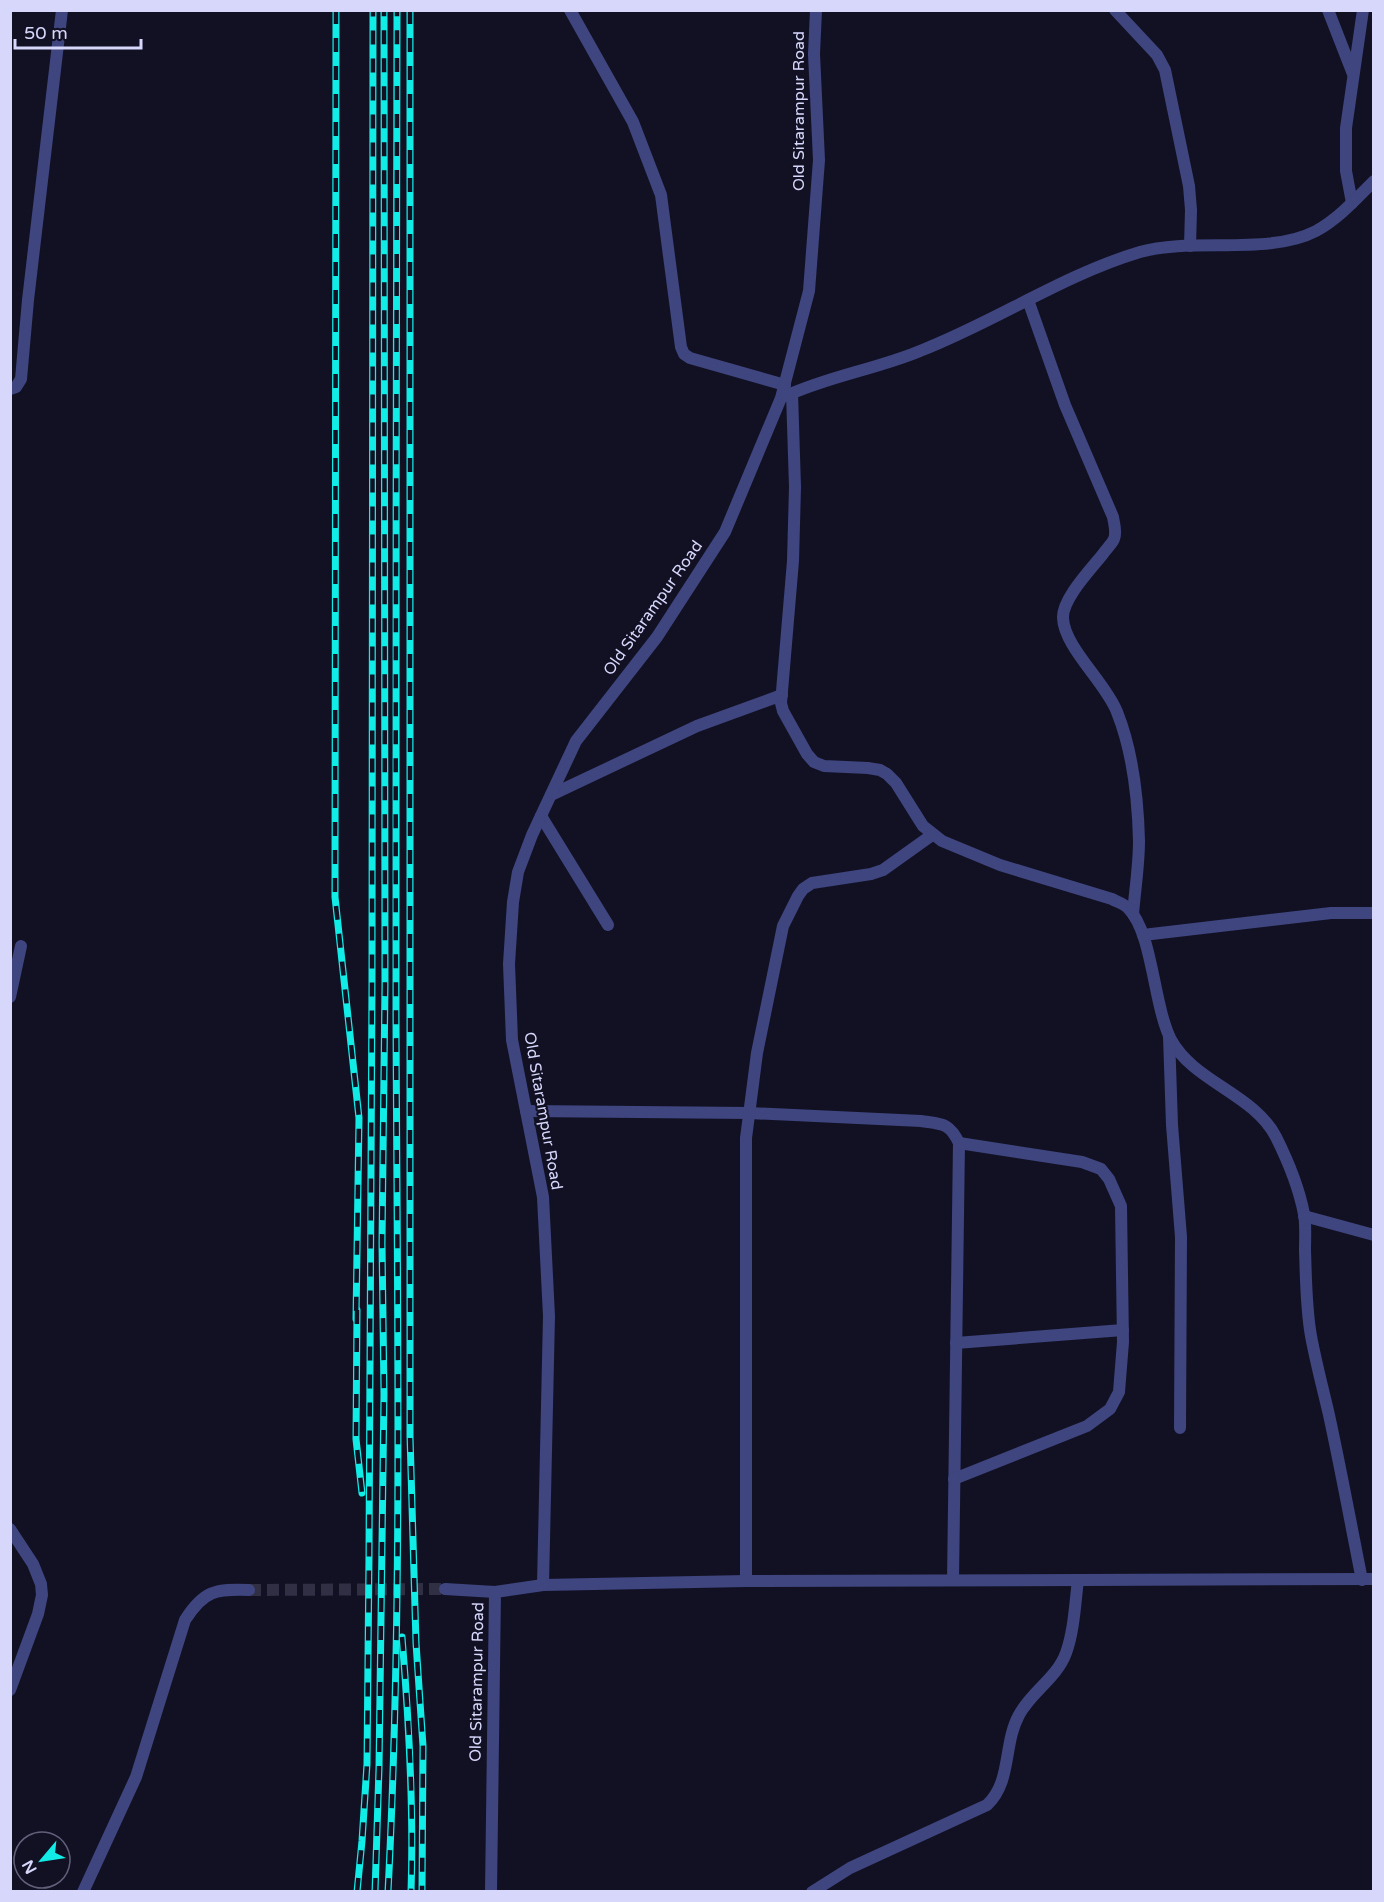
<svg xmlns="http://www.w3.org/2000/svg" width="1384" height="1902" font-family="'Varela Round',sans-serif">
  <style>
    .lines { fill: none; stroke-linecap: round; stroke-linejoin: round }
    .tertiary-tunnel { stroke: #302f44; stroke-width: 12; stroke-dasharray: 12 6; stroke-linecap: butt }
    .minor { stroke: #3f457f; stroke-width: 12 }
    .tertiary { stroke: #3f457f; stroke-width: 12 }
    .rail-casing { stroke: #12ece7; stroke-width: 7 }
    .rail { stroke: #121124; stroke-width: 4.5; stroke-dasharray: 14; stroke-linecap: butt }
    .labels { text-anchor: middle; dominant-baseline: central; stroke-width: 4.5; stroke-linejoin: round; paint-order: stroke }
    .street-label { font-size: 16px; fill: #d7d7fc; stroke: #121124 }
  </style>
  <rect width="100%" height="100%" fill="#121124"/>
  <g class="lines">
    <!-- tertiary-tunnel -->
    <polyline class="tertiary-tunnel" points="249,1590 445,1589"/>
    <!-- minor -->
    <g class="minor">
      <polyline points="570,10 633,122 661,195 681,347 684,354 690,358 785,385"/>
      <polyline points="1115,10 1157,55 1165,70 1189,186 1191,210 1190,246"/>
      <polyline points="1328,10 1353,74"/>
      <polyline points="1352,203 1346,171 1346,128 1363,10"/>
      <path d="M1028,300L1065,405L1113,517C1114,524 1117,532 1114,539C1112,544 1106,549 1103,554C1091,569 1062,599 1063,618C1064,647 1106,683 1117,712C1133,752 1138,799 1139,841C1139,865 1135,890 1133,914"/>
      <polyline points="10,389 16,387 21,379 28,300 62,10"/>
      <path d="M792,393L795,487L793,561L781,703L783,711L807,754L814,762L824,766L868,768L880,770L887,774L896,783L923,826L942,841L1000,865L1112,899C1117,902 1123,903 1128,908C1153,933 1153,1004 1171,1040C1194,1082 1254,1094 1276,1137C1288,1161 1299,1188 1304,1214C1306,1225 1305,1238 1305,1250C1306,1279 1306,1308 1311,1336C1316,1363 1323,1389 1329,1415C1341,1470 1351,1525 1362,1580"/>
      <path d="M786,396C829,376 877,369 920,351C995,322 1063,275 1140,252C1193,237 1268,256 1316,231C1338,219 1356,199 1374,181"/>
      <polyline points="551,795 697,726 782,695"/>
      <polyline points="541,816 608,925"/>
      <polyline points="1143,935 1331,913 1374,913"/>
      <polyline points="10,997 21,946"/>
      <polyline points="1169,1036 1172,1125 1181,1237 1180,1428"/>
      <path d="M526,1111L749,1113L921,1121C941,1124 949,1122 959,1143L953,1580"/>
      <polyline points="1304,1216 1374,1235"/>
      <polyline points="956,1343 1123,1330"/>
      <polyline points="954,1479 1087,1426 1110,1409 1119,1392 1123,1342 1121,1206 1109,1179 1101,1169 1082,1162 959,1143"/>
      <polyline points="10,1529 33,1564 41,1584 42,1595 38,1614 10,1690"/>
      <polyline points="746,1581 746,1138 757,1053 783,926 798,896 803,889 812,883 871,874 883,870 932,835"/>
      <path d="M812,1892L850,1868L987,1805C1012,1782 1003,1744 1019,1715C1031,1692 1057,1678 1066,1653C1074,1631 1075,1604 1078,1580"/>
    </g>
    <!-- tertiary -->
    <g class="tertiary">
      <polyline points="543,1585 746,1581 1374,1579"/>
      <polyline points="445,1589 495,1592"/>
      <path d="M83,1892L136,1777L185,1620C204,1590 216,1589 249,1590"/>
      <polyline points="491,1892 495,1592 543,1585 549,1316 543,1197 512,1040 509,964 513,902 518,872 532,835 576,741 657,637 725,532 781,398 809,291 819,160 814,54 816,10"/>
    </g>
    <defs>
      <g id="rail">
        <polyline points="336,10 335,897 359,1118 356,1319"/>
        <polyline points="410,10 410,1436 416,1643 423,1746 422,1892"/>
        <polyline points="357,1310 356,1439 362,1493"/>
        <path d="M402,1637C409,1722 414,1806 411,1892"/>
        <polyline points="357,1892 362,1841 367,1764 369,1556 372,981 373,10"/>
        <polyline points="375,1892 379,1768 384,1394 382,1243 385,985 384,10"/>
        <path d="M388,1892C403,1599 397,1305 396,1013C395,679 397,344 397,10"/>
      </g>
    </defs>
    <!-- rail casing -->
    <use href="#rail" class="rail-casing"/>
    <!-- rail -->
    <use href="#rail" class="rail"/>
  </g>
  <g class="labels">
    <!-- street labels -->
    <g class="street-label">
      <text transform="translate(799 111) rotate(-90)">Old Sitarampur Road</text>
      <text transform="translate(653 608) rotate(-55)">Old Sitarampur Road</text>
      <text transform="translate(543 1111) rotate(80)">Old Sitarampur Road</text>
      <text transform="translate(477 1682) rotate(-89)">Old Sitarampur Road</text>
    </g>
  </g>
  <!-- border -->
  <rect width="1384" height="1902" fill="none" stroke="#d7d7fc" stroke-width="24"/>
  <!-- north arrow -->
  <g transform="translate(42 1860) rotate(241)"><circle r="28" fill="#121124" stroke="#61607a" stroke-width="1.5"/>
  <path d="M0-4.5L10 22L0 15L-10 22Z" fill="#12ece7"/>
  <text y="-9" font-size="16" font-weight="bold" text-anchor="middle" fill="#d7d7fc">N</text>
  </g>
  <!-- scale -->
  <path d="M15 39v9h126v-9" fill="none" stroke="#d7d7fc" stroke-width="3"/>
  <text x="24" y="39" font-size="18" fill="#d7d7fc" stroke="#121124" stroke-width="4.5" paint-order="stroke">50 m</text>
</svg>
